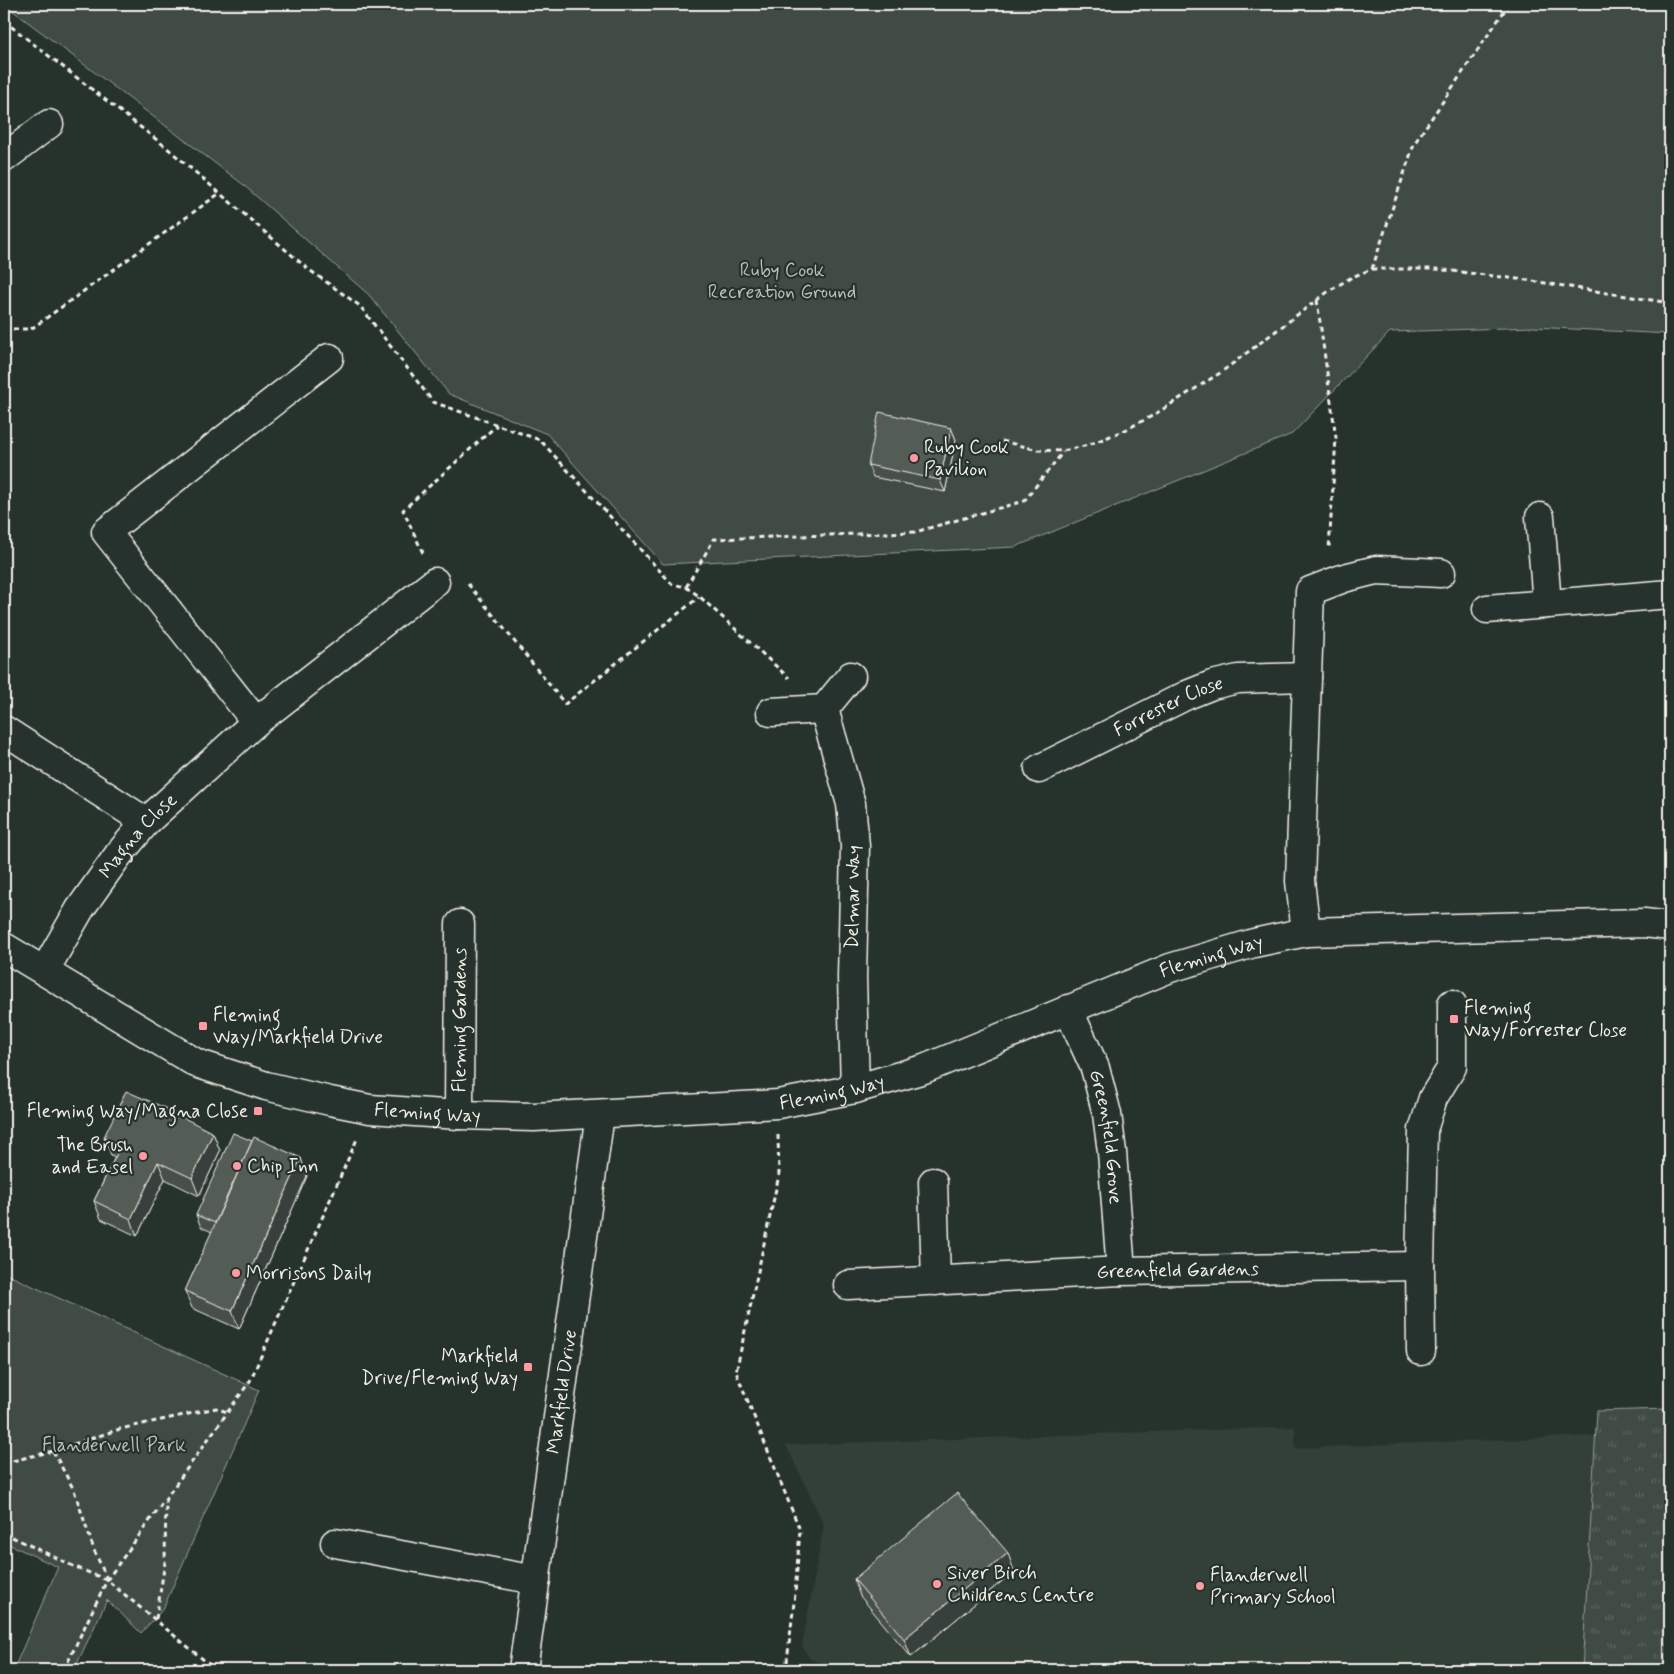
<svg xmlns="http://www.w3.org/2000/svg" width="1674" height="1674" font-family="Mynerve,sans-serif">
  <style>
    .built { fill: #333f39 }
    .grass { fill: url(#grass-tufts); stroke: #9a9e96 }
    .green { fill: #414b45; stroke: #9a9e96 }
    .lines { fill: none; stroke-linecap: round; stroke-linejoin: round }
    .minor-casing { stroke: #f4f1e8; stroke-width: 31 }
    .path { stroke: #f4f1e8; stroke-width: 3; stroke-dasharray: 5 4; stroke-linecap: butt }
    .minor { stroke: #26332d; stroke-width: 28 }
    .wall { fill: #474f49; stroke: #f4f1e8 }
    .shaded-wall { fill: #39403c; stroke: #f4f1e8 }
    .building { fill: #525c55; stroke: #f4f1e8 }
    .poi-dot { fill: #ff9aa2; stroke: #26332d; stroke-width: 2 }
    .labels { text-anchor: middle; dominant-baseline: central; stroke-width: 4.5; stroke-linejoin: round; paint-order: stroke }
    .park-label { font-size: 19px; fill: #bebfb7; stroke: #26332d }
    .poi-label { font-size: 19px; fill: #f4f1e8; stroke: #26332d; text-anchor: start }
    .street-label { font-size: 19px; fill: #f4f1e8; stroke: #26332d }
  </style>
  <defs>
    <pattern id="grass-tufts" width="24" height="20" patternUnits="userSpaceOnUse" patternTransform="scale(1.25)"><rect width="24" height="20" fill="#414b45"/><path d="M3 7l-1-3M5 7V3M7 7l1-3M15 17l-1-3M17 17v-4M19 17l1-3" fill="none" stroke="#5d6560"/></pattern>
  </defs>
  <rect width="100%" height="100%" fill="#26332d"/>
  <filter id="ink" filterUnits="userSpaceOnUse"><feTurbulence type="fractalNoise" baseFrequency=".02" numOctaves="2"/><feDisplacementMap in="SourceGraphic" scale="10" xChannelSelector="R" yChannelSelector="G"/><feConvolveMatrix kernelMatrix="1 2 1 2 8 2 1 2 1" color-interpolation-filters="sRGB"/></filter>
  <g filter="url(#ink)">
    <!-- built -->
    <polygon class="built" points="1295,1427 1295,1448 1595,1436 1582,1670 837,1670 809,1658 802,1646 824,1525 786,1445"/>
    <!-- grass -->
    <polygon class="grass" points="1670,1409 1670,1670 1582,1670 1597,1411"/>
    <!-- green -->
    <g class="green">
      <polygon points="4,4 1670,4 1670,334 1533,327 1390,332 1292,434 1015,547 663,564 547,434 449,394 369,295 240,182"/>
      <polygon points="4,1273 259,1390 163,1609 141,1633 107,1600 74,1670 24,1670 15,1666 58,1567 4,1542"/>
    </g>
    <g class="lines">
      <defs>
        <g id="minor">
          <polyline points="4,158 49,124"/>
          <polyline points="1540,517 1547,604"/>
          <polyline points="1487,609 1670,594"/>
          <polyline points="824,709 851,804 855,846 852,977 855,1089"/>
          <polyline points="771,712 824,709 851,676"/>
          <polyline points="256,722 106,532 329,358"/>
          <polyline points="4,730 146,822"/>
          <path id="s1" d="M1039,769L1187,695L1212,685L1238,679L1307,677"/>
          <polyline points="1306,932 1300,881 1310,591 1344,578 1376,570 1441,573"/>
          <path id="s2" d="M4,947L196,1063L266,1086L330,1101L370,1109L459,1115L534,1117L778,1104L855,1089L924,1069L1170,968L1254,943L1306,932L1644,923L1670,926"/>
          <path id="s3" d="M45,970L80,909L119,854L146,822L256,722L435,582"/>
          <path id="s4" d="M1068,1009L1095,1068L1107,1114L1112,1152L1121,1271"/>
          <path id="s5" d="M459,1115L460,924"/>
          <polyline points="933,1182 936,1281"/>
          <path id="s6" d="M848,1285L1121,1271L1420,1266"/>
          <polyline points="1421,1351 1420,1266 1423,1130 1433,1098 1452,1067 1452,1004"/>
          <polyline points="335,1543 536,1580"/>
          <path id="s7" d="M523,1670L600,1114"/>
        </g>
      </defs>
      <!-- minor casing -->
      <use href="#minor" class="minor-casing"/>
      <!-- path -->
      <g class="path">
        <polyline points="4,21 166,147 308,269 360,306 433,402 540,440 672,584 686,587 699,596 789,678"/>
        <polyline points="1372,269 1414,144 1509,4"/>
        <polyline points="1317,300 1336,438 1329,549"/>
        <polyline points="4,329 31,329 220,193"/>
        <polyline points="1002,441 1038,450 1063,451 1088,445 1123,431 1152,416 1220,373 1329,291 1352,277 1372,269 1436,269 1526,280 1670,303"/>
        <polyline points="423,553 403,510 497,425"/>
        <polyline points="468,584 565,704 699,597"/>
        <polyline points="686,587 714,539 915,532 1024,501 1063,452"/>
        <polyline points="778,1135 779,1175 736,1372 800,1530 795,1594 786,1670"/>
        <polyline points="53,1451 74,1490 94,1550 107,1579"/>
        <polyline points="4,1463 53,1451 120,1429 216,1408 227,1412"/>
        <polyline points="4,1533 73,1566 107,1580 216,1670"/>
        <polyline points="156,1619 165,1562 166,1499"/>
        <polyline points="4,1665 15,1670"/>
        <polyline points="64,1670 107,1580 250,1381 357,1139"/>
      </g>
      <!-- minor -->
      <use href="#minor" class="minor"/>
    </g>
    <!-- wall -->
    <g class="wall">
      <polygon points="951,428 956,440 945,492 873,477 868,465"/>
      <polygon points="213,1133 220,1151 199,1196 165,1179 137,1236 101,1219 94,1201 115,1157 111,1155 104,1137"/>
      <polygon points="307,1176 239,1329 192,1308 185,1291 212,1232 201,1227 196,1215"/>
      <polygon points="1014,1571 911,1657 860,1596 854,1579"/>
    </g>
    <!-- shaded-wall -->
    <g class="shaded-wall">
      <polygon points="951,428 956,440 945,492 940,480"/>
      <polygon points="213,1133 220,1151 199,1196 192,1178"/>
      <polygon points="301,1158 307,1176 239,1329 232,1311"/>
      <polygon points="158,1162 165,1179 137,1236 131,1219"/>
      <polygon points="1008,1553 1014,1571 911,1657 904,1639"/>
    </g>
    <!-- building -->
    <g class="building">
      <polygon points="879,412 951,428 940,480 868,465"/>
      <polygon points="126,1091 163,1107 213,1133 192,1178 158,1162 131,1219 94,1201 121,1145 104,1137"/>
      <polygon points="233,1133 252,1141 215,1223 196,1215"/>
      <polygon points="254,1137 301,1158 232,1311 185,1291"/>
      <polygon points="957,1493 1008,1553 904,1639 854,1579"/>
    </g>
  </g>
  <!-- markers -->
  <g class="poi-dot">
    <circle cx="914" cy="458" r="5"/>
    <rect x="1449" y="1014" width="10" height="10" rx="2.5"/>
    <rect x="198" y="1021" width="10" height="10" rx="2.5"/>
    <rect x="253" y="1106" width="10" height="10" rx="2.5"/>
    <circle cx="143" cy="1156" r="5"/>
    <circle cx="237" cy="1166" r="5"/>
    <circle cx="236" cy="1273" r="5"/>
    <rect x="523" y="1362" width="10" height="10" rx="2.5"/>
    <circle cx="937" cy="1584" r="5"/>
    <circle cx="1200" cy="1586" r="5"/>
  </g>
  <g class="labels">
    <!-- park labels -->
    <g class="park-label">
      <text x="782" y="270">Ruby Cook<tspan x="782" dy="22">Recreation Ground</tspan></text>
      <text x="114" y="1445">Flanderwell Park</text>
    </g>
    <!-- poi labels -->
    <g class="poi-label">
      <text x="924" y="447">Ruby Cook<tspan x="924" dy="22">Pavilion</tspan></text>
      <text x="1464" y="1008">Fleming<tspan x="1464" dy="22">Way/Forrester Close</tspan></text>
      <text x="213" y="1015">Fleming<tspan x="213" dy="22">Way/Markfield Drive</tspan></text>
      <text x="248" y="1111" text-anchor="end">Fleming Way/Magna Close</text>
      <text x="133" y="1145" text-anchor="end">The Brush<tspan x="133" dy="22">and Easel</tspan></text>
      <text x="247" y="1166">Chip Inn</text>
      <text x="246" y="1273">Morrisons Daily</text>
      <text x="518" y="1356" text-anchor="end">Markfield<tspan x="518" dy="22">Drive/Fleming Way</tspan></text>
      <text x="947" y="1573">Siver Birch<tspan x="947" dy="22">Childrens Centre</tspan></text>
      <text x="1210" y="1575">Flanderwell<tspan x="1210" dy="22">Primary School</tspan></text>
    </g>
    <!-- street labels -->
    <g class="street-label">
      <text stroke="none"><textPath href="#s1" startOffset="144">Forrester Close</textPath></text>
      <text stroke="none"><textPath href="#s3" startOffset="164">Magna Close</textPath></text>
      <text transform="translate(853 897) rotate(-89)">Delmar Way</text>
      <text stroke="none"><textPath href="#s2" startOffset="1272">Fleming Way</textPath></text>
      <text stroke="none"><textPath href="#s5" startOffset="95">Fleming Gardens</textPath></text>
      <text stroke="none"><textPath href="#s2" startOffset="868">Fleming Way</textPath></text>
      <text stroke="none"><textPath href="#s2" startOffset="462">Fleming Way</textPath></text>
      <text stroke="none"><textPath href="#s4" startOffset="135">Greenfield Grove</textPath></text>
      <text stroke="none"><textPath href="#s6" startOffset="330">Greenfield Gardens</textPath></text>
      <text stroke="none"><textPath href="#s7" startOffset="281">Markfield Drive</textPath></text>
    </g>
  </g>
  <!-- margin -->
  <rect width="1674" height="1674" fill="none" stroke="#26332d" stroke-width="20"/>
  <rect x="10" y="10" width="1654" height="1654" fill="none" stroke="#f4f1e8" stroke-width="2" filter="url(#ink)"/>
</svg>
